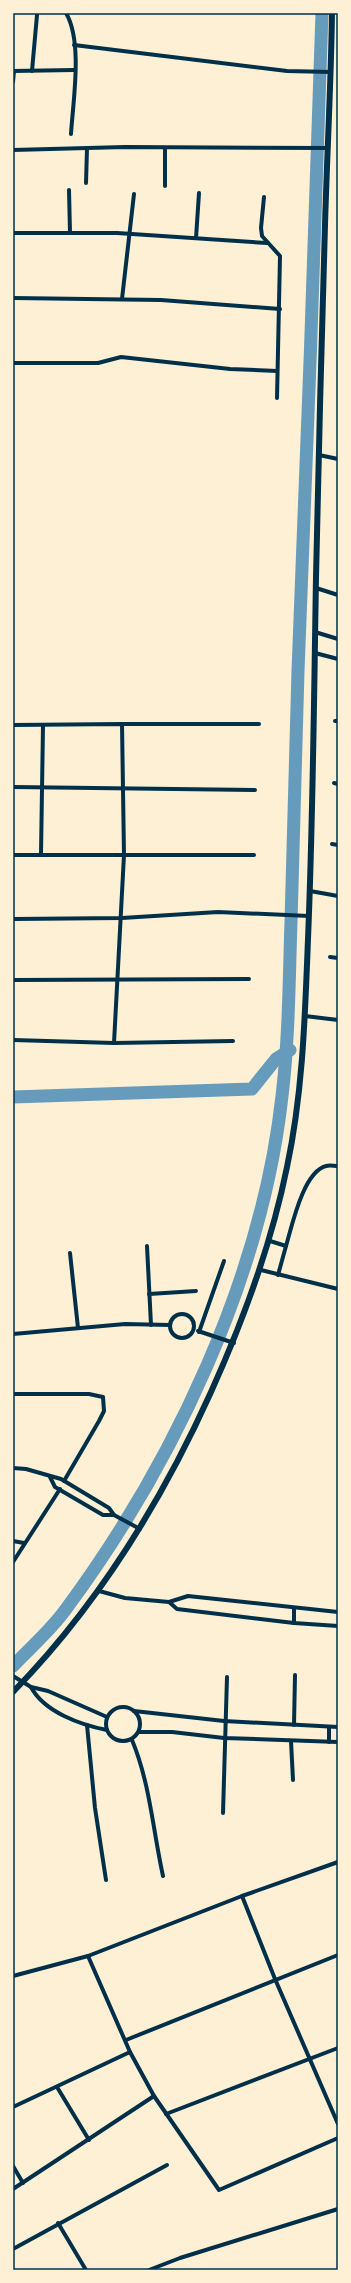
<svg xmlns="http://www.w3.org/2000/svg" width="351" height="2283" font-family="Figtree,sans-serif">
  <style>
    .lines { fill: none; stroke-linecap: round; stroke-linejoin: round }
    .canal { stroke: #669bbc; stroke-width: 13 }
    .minor { stroke: #003049; stroke-width: 4 }
    .tertiary { stroke: #003049; stroke-width: 6 }
    .neatline { fill: none; stroke: #003049; stroke-width: 1.5 }
  </style>
  <rect width="100%" height="100%" fill="#fdf0d5"/>
  <g class="lines">
    <!-- canal -->
    <g class="canal">
      <polyline points="13,1097 252,1089 276,1059 290,1050"/>
      <path d="M13,1666C30,1648 51,1630 66,1609C174,1463 262,1277 282,1096C289,1038 289,980 291,922C293,839 295,755 298,671C307,452 315,232 322,13"/>
    </g>
    <!-- minor -->
    <g class="minor">
      <path d="M66,13C83,42 73,101 71,134"/>
      <polyline points="74,45 287,71 331,72"/>
      <polyline points="13,71 74,70"/>
      <polyline points="32,71 37,15"/>
      <polyline points="13,82 14,71"/>
      <polyline points="165,148 165,186"/>
      <polyline points="13,150 125,147 328,148"/>
      <polyline points="86,183 87,148"/>
      <polyline points="69,190 70,233"/>
      <polyline points="264,197 261,228 262,236 280,256 277,398"/>
      <polyline points="13,233 117,233 267,243"/>
      <polyline points="196,238 199,193"/>
      <polyline points="13,298 161,300 280,309"/>
      <polyline points="122,299 134,194"/>
      <polyline points="13,363 98,363 121,357 230,369 277,371"/>
      <polyline points="319,455 338,459"/>
      <polyline points="316,588 338,595"/>
      <polyline points="315,632 338,639"/>
      <polyline points="315,653 338,659"/>
      <polyline points="335,721 338,721"/>
      <polyline points="122,724 259,724"/>
      <polyline points="13,725 122,724 124,855 114,1043"/>
      <polyline points="334,783 338,784"/>
      <polyline points="13,787 255,790"/>
      <polyline points="332,844 338,845"/>
      <polyline points="41,854 43,726"/>
      <polyline points="13,855 254,855"/>
      <polyline points="310,891 338,896"/>
      <polyline points="13,919 122,918 218,912 309,916"/>
      <polyline points="330,957 338,958"/>
      <polyline points="13,980 249,979"/>
      <polyline points="305,1016 338,1020"/>
      <polyline points="13,1040 114,1043 233,1041"/>
      <path d="M270,1241L286,1246C292,1226 303,1172 326,1166C329,1165 334,1166 338,1166"/>
      <polyline points="147,1246 151,1325"/>
      <polyline points="70,1253 78,1328"/>
      <polyline points="261,1270 338,1289"/>
      <polyline points="278,1275 286,1246"/>
      <polyline points="149,1294 196,1291"/>
      <circle cx="182" cy="1326" r="12"/>
      <polyline points="198,1331 234,1343"/>
      <polyline points="199,1332 224,1261"/>
      <polyline points="13,1334 125,1324 170,1325"/>
      <polyline points="13,1394 89,1394 103,1397 104,1411 99,1421 64,1481"/>
      <polyline points="13,1468 26,1469 61,1479 109,1508 114,1515 140,1529"/>
      <polyline points="50,1477 55,1487 103,1515 114,1515"/>
      <polyline points="13,1541 24,1543"/>
      <polyline points="13,1562 60,1489"/>
      <polyline points="99,1591 125,1598 169,1602 188,1596 338,1612"/>
      <polyline points="169,1602 177,1609 294,1623 338,1626"/>
      <polyline points="294,1609 294,1623"/>
      <polyline points="13,1676 31,1687 48,1691 107,1717"/>
      <path d="M31,1687C44,1712 81,1725 107,1730"/>
      <circle cx="123" cy="1724" r="17"/>
      <polyline points="134,1711 224,1721 338,1727"/>
      <polyline points="87,1725 95,1808 106,1880"/>
      <polyline points="294,1725 295,1675"/>
      <polyline points="139,1732 172,1732 224,1738 338,1742"/>
      <path d="M132,1740C150,1783 153,1831 163,1876"/>
      <polyline points="291,1741 293,1780"/>
      <polyline points="329,1742 329,1728"/>
      <polyline points="223,1813 227,1677"/>
      <polyline points="242,1896 275,1979 338,2124"/>
      <polyline points="88,1956 130,2052 154,2096 219,2190 338,2138"/>
      <polyline points="13,1976 88,1956 242,1896 338,1862"/>
      <polyline points="126,2040 338,1955"/>
      <polyline points="57,2087 89,2140"/>
      <polyline points="13,2107 130,2052"/>
      <polyline points="166,2114 338,2048"/>
      <polyline points="13,2166 23,2183"/>
      <polyline points="13,2189 154,2096"/>
      <polyline points="58,2223 86,2270"/>
      <polyline points="13,2249 167,2165"/>
      <polyline points="149,2270 180,2258 338,2209"/>
    </g>
    <!-- tertiary -->
    <path class="tertiary" d="M13,1692C98,1605 161,1503 211,1392C244,1319 271,1246 287,1167C303,1092 305,1015 308,939C313,819 314,698 316,577C319,460 321,342 325,225C327,154 331,84 332,13"/>
  </g>
  <!-- border -->
  <rect width="351" height="2283" fill="none" stroke="#fdf0d5" stroke-width="28"/>
  <rect x="14" y="14" width="323" height="2255" class="neatline"/>
</svg>
